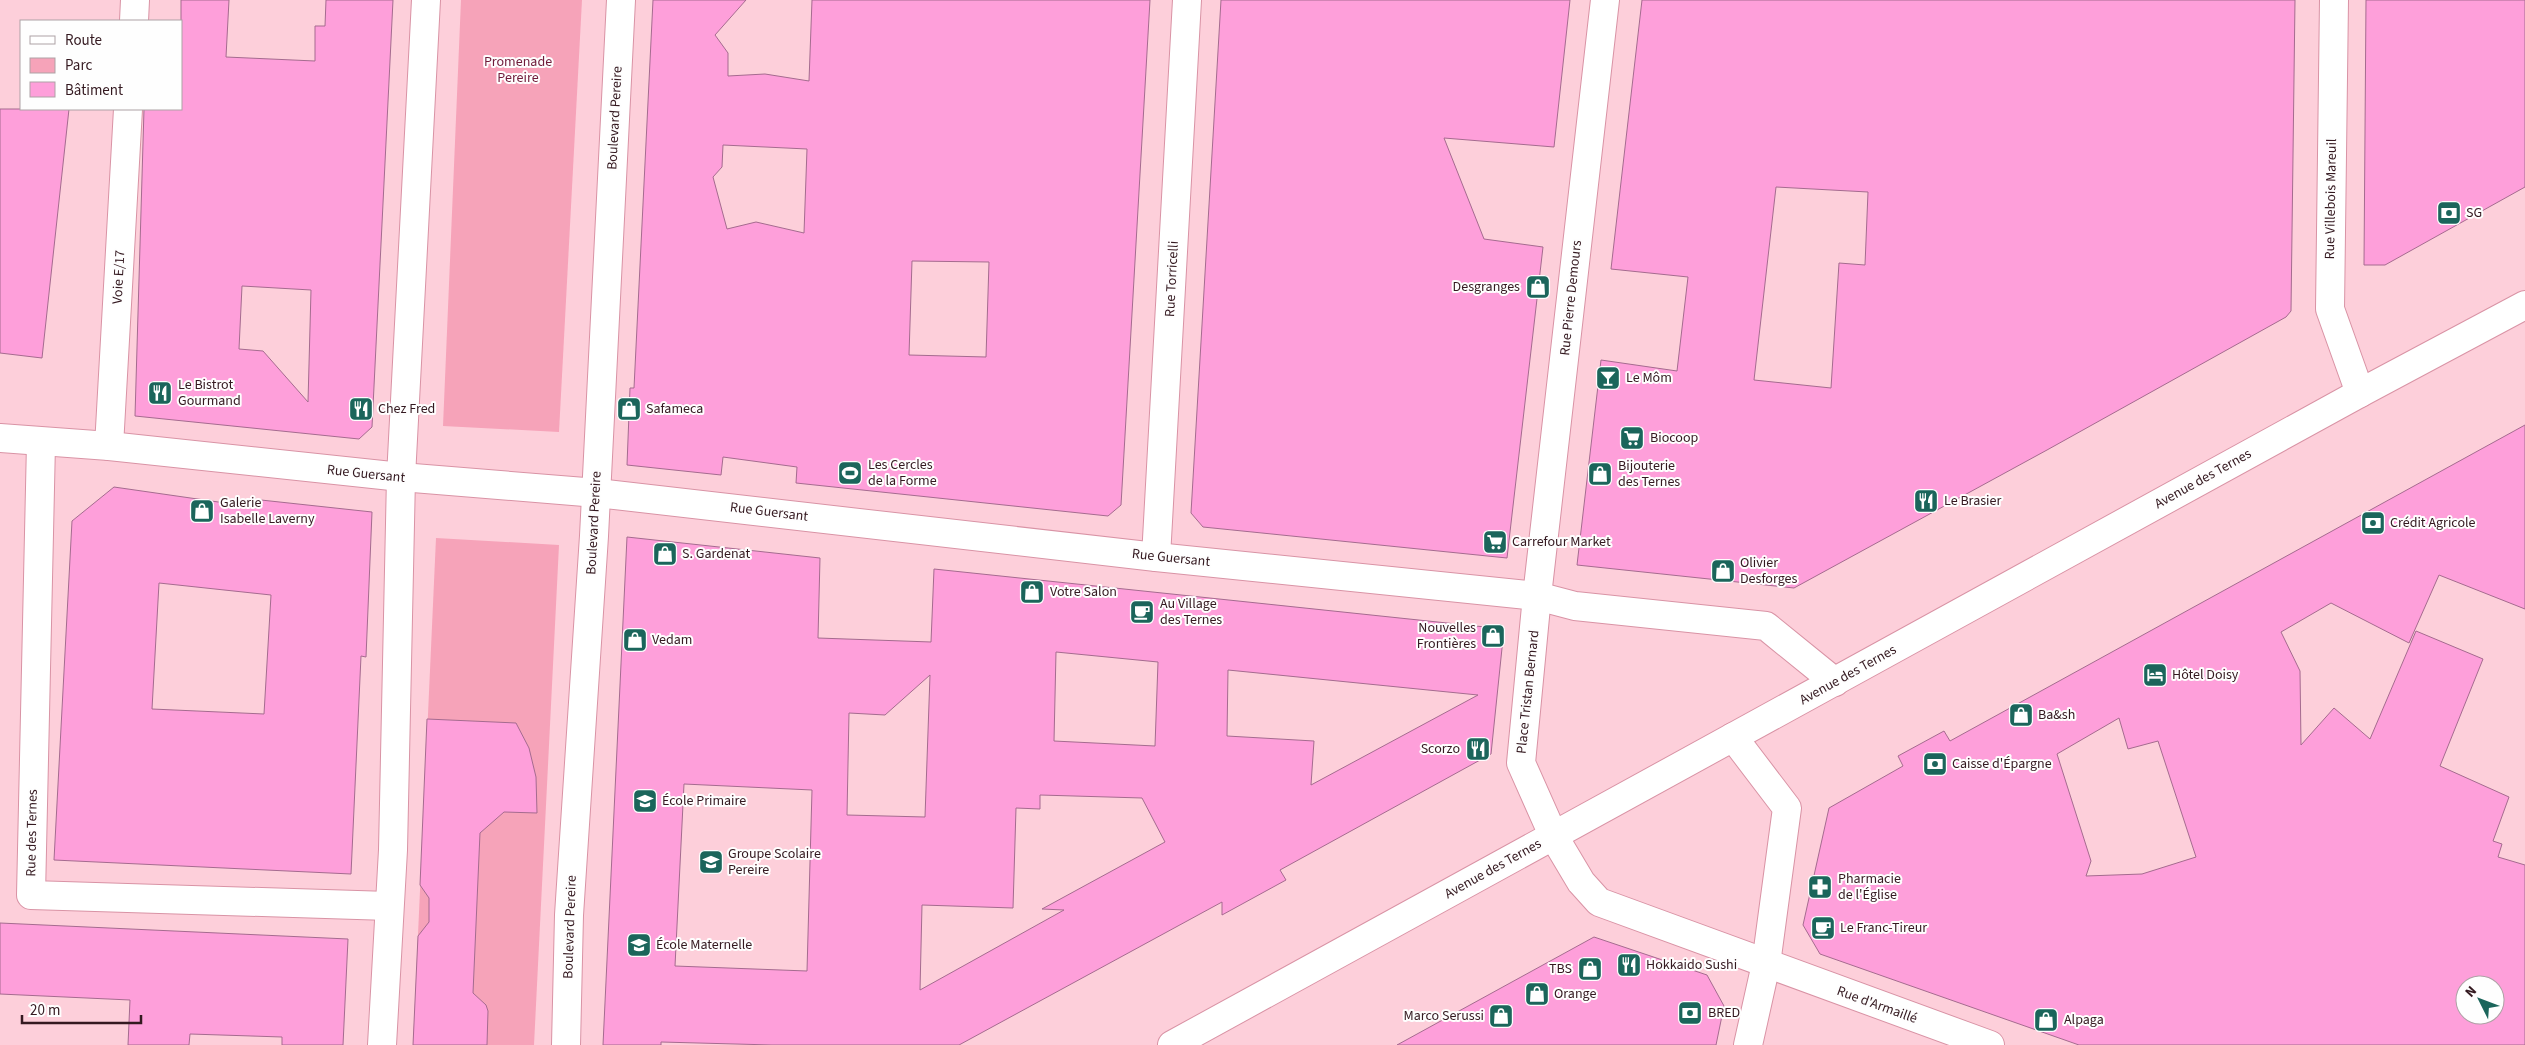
<svg xmlns="http://www.w3.org/2000/svg" width="2525" height="1045" font-family="'Source Sans 3',sans-serif">
  <style>
    .green { fill: #f6a3b9 }
    .building { fill: #fe9fda; stroke: #a56b8f; fill-rule: evenodd }
    .lines { fill: none; stroke-linecap: round; stroke-linejoin: round }
    .street-casing { stroke: #d993a5; stroke-width: 30 }
    .secondary-casing { stroke: #d993a5; stroke-width: 30 }
    .street { stroke: #fff; stroke-width: 28 }
    .secondary { stroke: #fff; stroke-width: 28 }
    .labels { text-anchor: middle; dominant-baseline: central; stroke-width: 4; stroke-linejoin: round; paint-order: stroke }
    .park-label { font-size: 14px; fill: #6f1b3a; stroke: #fefefe }
    .street-label { font-size: 14px; fill: #341920; stroke: #fefefe }
    .poi-label { font-size: 14px; fill: #341920; stroke: #fefefe; text-anchor: start }
  </style>
  <rect width="100%" height="100%" fill="#fdcfda"/>
  <!-- green -->
  <g class="green">
    <polygon points="461,0 582,0 559,432 443,426"/>
    <polygon points="436,538 559,545 534,1045 413,1045"/>
  </g>
  <!-- building -->
  <g class="building">
    <path d="M181,0H229L226,57L315,61V26H325L326,0H393L372,427L359,439L135,416L144,109H181ZM242,286L311,290L308,402L263,351L239,349Z"/>
    <path d="M653,0H746L715,35L728,53V76L765,74L809,81L812,0H1150L1121,505L1108,516L796,483L797,467L723,457L721,475L627,465L630,388H634ZM723,145L807,149L804,233L756,222L727,229L713,177L722,167ZM912,261L989,262L986,357L909,355Z"/>
    <polygon points="1221,0 1570,0 1554,147 1444,138 1484,239 1543,247 1507,558 1203,527 1191,513"/>
    <path d="M1642,0H2295L2291,311L2286,317L2047,450L1794,588L1577,565L1601,360L1677,371L1688,277L1611,269ZM1776,187L1868,192L1865,265L1839,263L1831,388L1754,380Z"/>
    <polygon points="2366,0 2525,0 2525,187 2385,265 2364,265"/>
    <polygon points="0,109 69,109 42,358 0,353"/>
    <path d="M2525,425V609L2439,575L2409,643L2331,603L2281,632L2300,671L2301,745L2334,708L2370,739L2416,631L2483,659L2440,766L2509,797L2493,841L2502,844L2498,857L2525,865V1045H2079L1820,954L1803,925L1829,808L1903,766L1898,756L1944,731L1950,741ZM2119,718L2128,749L2158,741L2196,857L2142,874L2086,876L2091,861L2057,754ZM2465,985H2495V1015H2465Z"/>
    <path d="M114,487L260,508L261,500L372,512L366,657L361,656L351,874L54,860L72,521ZM159,583L271,595L264,714L152,709Z"/>
    <path d="M627,537L820,558L818,638L931,642L934,569L1504,629L1491,754L1280,870L1286,880L1222,915V902L959,1045H772L661,1042V1045H603ZM1056,652L1158,662L1155,746L1054,741ZM1228,670L1478,695L1311,785L1314,741L1227,736ZM930,675L925,817L847,815L849,713L885,715ZM684,784L812,790L807,971L675,966ZM1040,795L1142,798L1165,842L1042,909L1064,910L920,990L922,905L1013,908L1016,808L1040,809Z"/>
    <polygon points="427,719 516,723 529,748 536,777 537,813 504,812 480,833 473,993 486,1005 488,1011 487,1045 413,1045 418,936 429,922 429,898 420,885"/>
    <polygon points="0,923 348,939 343,1045 282,1045 282,1037 190,1034 189,1045 128,1045 130,1000 0,994"/>
    <polygon points="1594,937 1707,975 1724,1006 1716,1045 1397,1045"/>
  </g>
  <g class="lines">
    <defs>
      <g id="street">
        <polyline points="1605,0 1537,596 1521,763 1553,835 1581,882 1599,902 1990,1045"/>
        <polyline points="2334,0 2330,309 2360,393"/>
        <polyline points="134,21 135,0"/>
        <polyline points="0,438 109,446 401,477 597,493 1156,557 1537,596 1575,606 1766,626 1835,682"/>
        <polyline points="41,443 31,895 389,906"/>
        <polyline points="109,446 128,109"/>
        <polyline points="1156,557 1187,0"/>
        <polyline points="1733,737 1787,808 1766,964 1748,1045"/>
      </g>
      <g id="secondary">
        <polyline points="382,1045 393,850 401,477 426,0"/>
        <polyline points="566,1045 569,915 594,536 621,0"/>
        <polyline points="1172,1045 2360,393 2525,305"/>
      </g>
    </defs>
    <!-- street casing -->
    <use href="#street" class="street-casing"/>
    <!-- secondary casing -->
    <use href="#secondary" class="secondary-casing"/>
    <!-- street -->
    <use href="#street" class="street"/>
    <!-- secondary -->
    <use href="#secondary" class="secondary"/>
  </g>
  <!-- icons -->
  <defs>
    <symbol id="bank-square" viewBox="-11 -11 22 22"><rect x="-9" y="-9" width="18" height="18" rx="4" fill="#1b655b" stroke="#fefefe"/><path d="M-6-4H6V4H-6ZM0-2.3a2.3 2.3 0 1 0 0 4.6a2.3 2.3 0 1 0 0-4.6Z" fill="#fff"/></symbol>
    <symbol id="shop-square" viewBox="-11 -11 22 22"><rect x="-9" y="-9" width="18" height="18" rx="4" fill="#1b655b" stroke="#fefefe"/><path d="M-5-2.5h2.3a2.7 3.5 0 0 1 5.4 0H5L5.5 6h-11ZM-1.5-2.5h3a1.5 2.3 0 0 0-3 0Z" fill="#fff"/></symbol>
    <symbol id="bar-square" viewBox="-11 -11 22 22"><rect x="-9" y="-9" width="18" height="18" rx="4" fill="#1b655b" stroke="#fefefe"/><path d="M-6-5H6L.8 .8V4.5H3.5V6h-7V4.5H-.8V.8Z" fill="#fff"/></symbol>
    <symbol id="restaurant-square" viewBox="-11 -11 22 22"><rect x="-9" y="-9" width="18" height="18" rx="4" fill="#1b655b" stroke="#fefefe"/><path d="M-5-6h1v4h1v-4h1v4h1v-4h1v5L-1.5 .5V6h-2V.5L-5-1ZM5-6V6H3V1.5H1.5Q1.5-4 5-6Z" fill="#fff"/></symbol>
    <symbol id="supermarket-square" viewBox="-11 -11 22 22"><rect x="-9" y="-9" width="18" height="18" rx="4" fill="#1b655b" stroke="#fefefe"/><path d="M-6-5.5h2.5l.6 2H6L4.5 2H-2.5L-4.4-4H-6ZM-1.5 3.2a1.3 1.3 0 1 0 .1 0ZM3 3.2a1.3 1.3 0 1 0 .1 0Z" fill="#fff"/></symbol>
    <symbol id="stadium-square" viewBox="-11 -11 22 22"><rect x="-9" y="-9" width="18" height="18" rx="4" fill="#1b655b" stroke="#fefefe"/><path d="M0-5a6.5 5 0 1 0 0 10a6.5 5 0 1 0 0-10ZM-3.5-1.8h7v3.6h-7Z" fill="#fff"/></symbol>
    <symbol id="cafe-square" viewBox="-11 -11 22 22"><rect x="-9" y="-9" width="18" height="18" rx="4" fill="#1b655b" stroke="#fefefe"/><path d="M-5.5-4.5H6V0H3Q3 3.5 0 3.5H-2.5Q-5.5 3.5-5.5 0ZM3-3.2v2h1.7v-2ZM-6 4.5H4V6H-6Z" fill="#fff"/></symbol>
    <symbol id="hotel-square" viewBox="-11 -11 22 22"><rect x="-9" y="-9" width="18" height="18" rx="4" fill="#1b655b" stroke="#fefefe"/><path d="M-6-4.5h1.5V1H6V5H4.5V3h-9V5H-6ZM-4 0a1.8 1.8 0 1 1 3.6 0ZM.5 0V-2.5h3Q6-2.5 6 0Z" fill="#fff"/></symbol>
    <symbol id="school-square" viewBox="-11 -11 22 22"><rect x="-9" y="-9" width="18" height="18" rx="4" fill="#1b655b" stroke="#fefefe"/><path d="M0-5L7-2L0 1L-7-2ZM-4 1L0 2.5L4 1V4Q0 6-4 4Z" fill="#fff"/></symbol>
    <symbol id="pharmacy-square" viewBox="-11 -11 22 22"><rect x="-9" y="-9" width="18" height="18" rx="4" fill="#1b655b" stroke="#fefefe"/><path d="M-2-6h4v4h4v4h-4v4h-4v-4h-4v-4h4Z" fill="#fff"/></symbol>
  </defs>
  <g fill-rule="evenodd">
    <use href="#bank-square" x="2435" y="199" width="28" height="28"/>
    <use href="#shop-square" x="1524" y="273" width="28" height="28"/>
    <use href="#bar-square" x="1594" y="364" width="28" height="28"/>
    <use href="#restaurant-square" x="146" y="379" width="28" height="28"/>
    <use href="#restaurant-square" x="347" y="395" width="28" height="28"/>
    <use href="#shop-square" x="615" y="395" width="28" height="28"/>
    <use href="#supermarket-square" x="1618" y="424" width="28" height="28"/>
    <use href="#stadium-square" x="836" y="459" width="28" height="28"/>
    <use href="#shop-square" x="1586" y="460" width="28" height="28"/>
    <use href="#restaurant-square" x="1912" y="487" width="28" height="28"/>
    <use href="#shop-square" x="188" y="497" width="28" height="28"/>
    <use href="#bank-square" x="2359" y="509" width="28" height="28"/>
    <use href="#supermarket-square" x="1481" y="528" width="28" height="28"/>
    <use href="#shop-square" x="651" y="540" width="28" height="28"/>
    <use href="#shop-square" x="1709" y="557" width="28" height="28"/>
    <use href="#shop-square" x="1018" y="578" width="28" height="28"/>
    <use href="#cafe-square" x="1128" y="598" width="28" height="28"/>
    <use href="#shop-square" x="1479" y="622" width="28" height="28"/>
    <use href="#shop-square" x="621" y="626" width="28" height="28"/>
    <use href="#hotel-square" x="2141" y="661" width="28" height="28"/>
    <use href="#shop-square" x="2007" y="701" width="28" height="28"/>
    <use href="#restaurant-square" x="1464" y="735" width="28" height="28"/>
    <use href="#bank-square" x="1921" y="750" width="28" height="28"/>
    <use href="#school-square" x="631" y="787" width="28" height="28"/>
    <use href="#school-square" x="697" y="848" width="28" height="28"/>
    <use href="#pharmacy-square" x="1806" y="873" width="28" height="28"/>
    <use href="#cafe-square" x="1809" y="914" width="28" height="28"/>
    <use href="#school-square" x="625" y="931" width="28" height="28"/>
    <use href="#restaurant-square" x="1615" y="951" width="28" height="28"/>
    <use href="#shop-square" x="1576" y="955" width="28" height="28"/>
    <use href="#shop-square" x="1523" y="980" width="28" height="28"/>
    <use href="#bank-square" x="1676" y="999" width="28" height="28"/>
    <use href="#shop-square" x="1487" y="1002" width="28" height="28"/>
    <use href="#shop-square" x="2032" y="1006" width="28" height="28"/>
  </g>
  <g class="labels">
    <!-- park labels -->
    <g class="park-label">
      <text x="518" y="62">Promenade<tspan x="518" dy="16">Pereire</tspan></text>
    </g>
    <!-- street labels -->
    <g class="street-label">
      <text transform="translate(615 118) rotate(-87)">Boulevard Pereire</text>
      <text transform="translate(2331 199) rotate(-89)">Rue Villebois Mareuil</text>
      <text transform="translate(119 277) rotate(-87)">Voie E/17</text>
      <text transform="translate(1172 279) rotate(-87)">Rue Torricelli</text>
      <text transform="translate(1571 298) rotate(-84)">Rue Pierre Demours</text>
      <text transform="translate(366 474) rotate(6)">Rue Guersant</text>
      <text transform="translate(2203 479) rotate(-29)">Avenue des Ternes</text>
      <text transform="translate(769 512) rotate(7)">Rue Guersant</text>
      <text transform="translate(594 523) rotate(-87)">Boulevard Pereire</text>
      <text transform="translate(1171 558) rotate(6)">Rue Guersant</text>
      <text transform="translate(1848 675) rotate(-29)">Avenue des Ternes</text>
      <text transform="translate(1528 692) rotate(-84)">Place Tristan Bernard</text>
      <text transform="translate(32 833) rotate(-89)">Rue des Ternes</text>
      <text transform="translate(1493 869) rotate(-29)">Avenue des Ternes</text>
      <text transform="translate(570 927) rotate(-88)">Boulevard Pereire</text>
      <text transform="translate(1877 1005) rotate(20)">Rue d'Armaillé</text>
    </g>
    <!-- poi labels -->
    <g class="poi-label">
      <text x="2466" y="213">SG</text>
      <text x="1520" y="287" text-anchor="end">Desgranges</text>
      <text x="1626" y="378">Le Môm</text>
      <text x="178" y="385">Le Bistrot<tspan x="178" dy="16">Gourmand</tspan></text>
      <text x="378" y="409">Chez Fred</text>
      <text x="646" y="409">Safameca</text>
      <text x="1650" y="438">Biocoop</text>
      <text x="868" y="465">Les Cercles<tspan x="868" dy="16">de la Forme</tspan></text>
      <text x="1618" y="466">Bijouterie<tspan x="1618" dy="16">des Ternes</tspan></text>
      <text x="1944" y="501">Le Brasier</text>
      <text x="220" y="503">Galerie<tspan x="220" dy="16">Isabelle Laverny</tspan></text>
      <text x="2390" y="523">Crédit Agricole</text>
      <text x="1512" y="542">Carrefour Market</text>
      <text x="682" y="554">S. Gardenat</text>
      <text x="1740" y="563">Olivier<tspan x="1740" dy="16">Desforges</tspan></text>
      <text x="1050" y="592">Votre Salon</text>
      <text x="1160" y="604">Au Village<tspan x="1160" dy="16">des Ternes</tspan></text>
      <text x="1476" y="628" text-anchor="end">Nouvelles<tspan x="1476" dy="16">Frontières</tspan></text>
      <text x="652" y="640">Vedam</text>
      <text x="2172" y="675">Hôtel Doisy</text>
      <text x="2038" y="715">Ba&amp;sh</text>
      <text x="1460" y="749" text-anchor="end">Scorzo</text>
      <text x="1952" y="764">Caisse d'Épargne</text>
      <text x="662" y="801">École Primaire</text>
      <text x="728" y="854">Groupe Scolaire<tspan x="728" dy="16">Pereire</tspan></text>
      <text x="1838" y="879">Pharmacie<tspan x="1838" dy="16">de l'Église</tspan></text>
      <text x="1840" y="928">Le Franc-Tireur</text>
      <text x="656" y="945">École Maternelle</text>
      <text x="1646" y="965">Hokkaido Sushi</text>
      <text x="1572" y="969" text-anchor="end">TBS</text>
      <text x="1554" y="994">Orange</text>
      <text x="1708" y="1013">BRED</text>
      <text x="1484" y="1016" text-anchor="end">Marco Serussi</text>
      <text x="2064" y="1020">Alpaga</text>
    </g>
  </g>
  <!-- legend -->
  <rect x="20" y="20" width="162" height="90" fill="#fefefe" stroke="#ada2a5"/>
  <rect x="30" y="36" width="25" height="8" fill="#ffffff" stroke="#ada2a5"/>
  <text x="65" y="45" font-size="15" fill="#341920">Route</text>
  <rect x="30" y="58" width="25" height="15" fill="#f6a3b9" stroke="#ada2a5"/>
  <text x="65" y="70" font-size="15" fill="#341920">Parc</text>
  <rect x="30" y="82" width="25" height="15" fill="#fe9fda" stroke="#ada2a5"/>
  <text x="65" y="95" font-size="15" fill="#341920">Bâtiment</text>
  <!-- north arrow -->
  <g transform="translate(2480 1000) rotate(312)"><circle r="24" fill="#fefefe" stroke="#ada2a5"/>
  <path d="M0-4L9 19L0 12L-9 19Z" fill="#1b655b"/>
  <text y="-8" font-size="14" font-weight="bold" text-anchor="middle" fill="#341920">N</text>
  </g>
  <!-- scale -->
  <path d="M22 1015v8h119v-8" fill="none" stroke="#341920" stroke-width="2.5"/>
  <text x="30" y="1015" font-size="15" fill="#341920" stroke="#fefefe" stroke-width="4" paint-order="stroke">20 m</text>
</svg>
